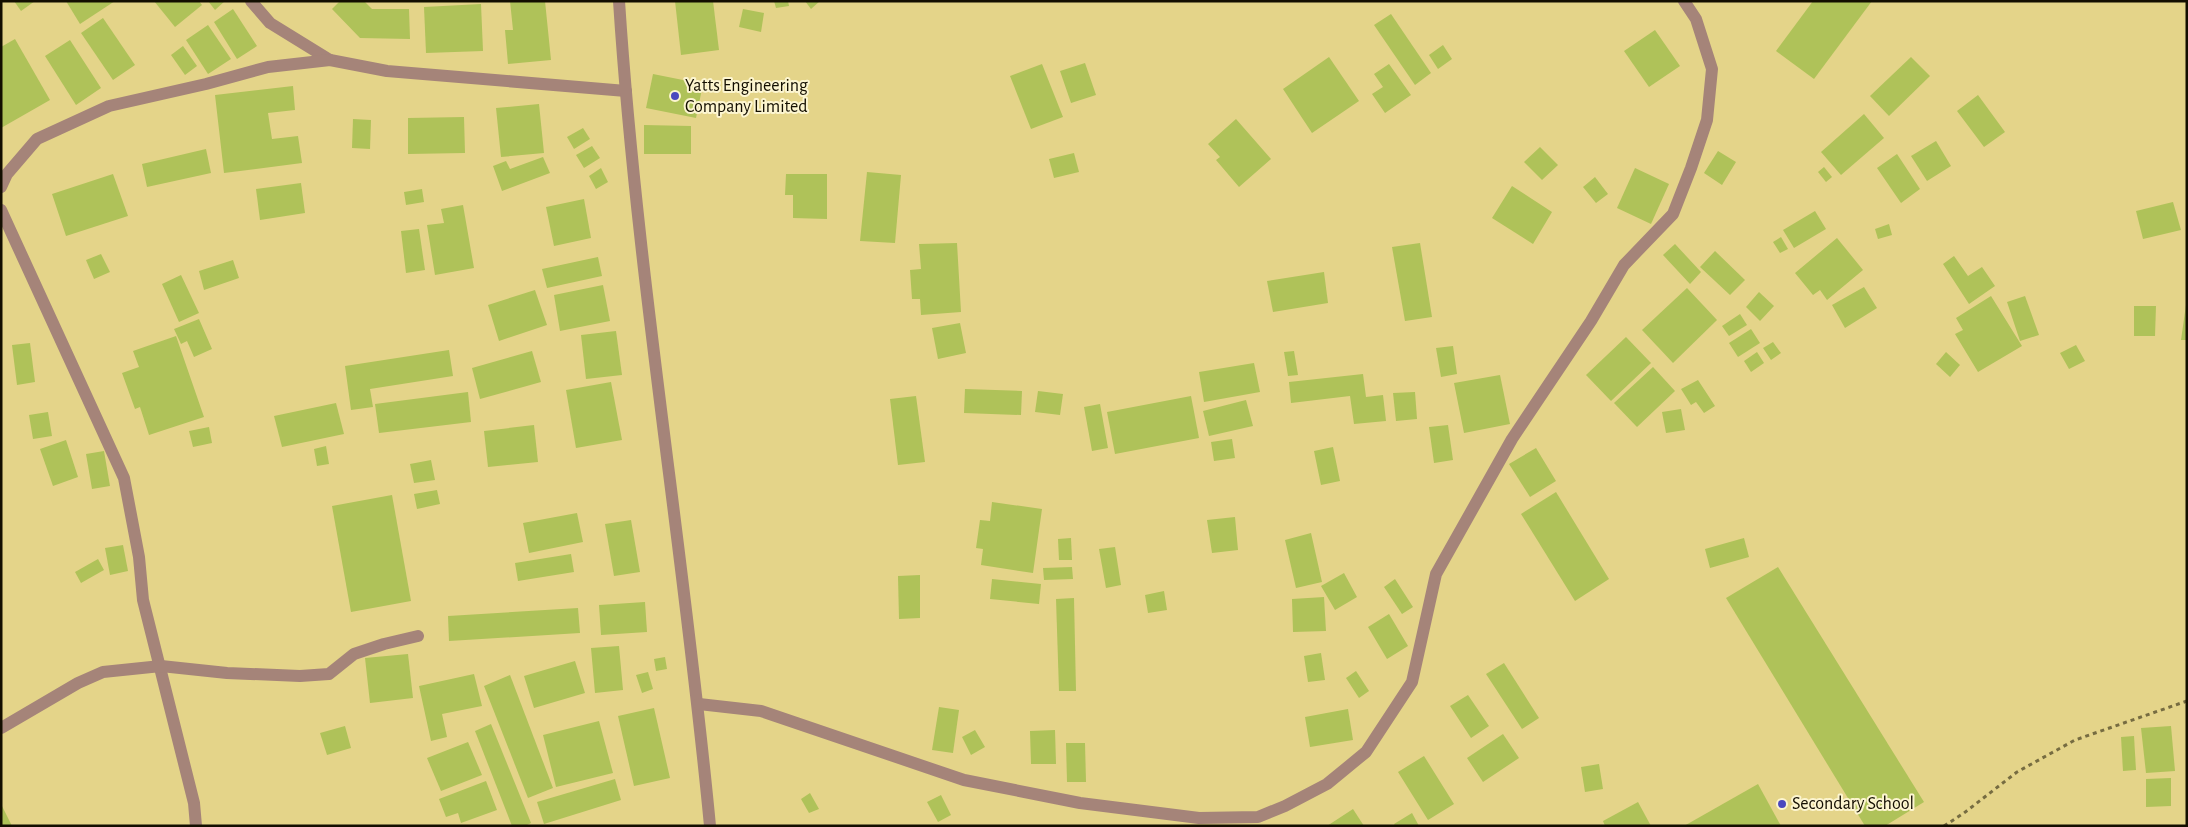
<svg xmlns="http://www.w3.org/2000/svg" width="2188" height="827" font-family="'Alegreya Sans',sans-serif">
  <style>
    .building { fill: #afc259 }
    .lines { fill: none; stroke-linecap: round; stroke-linejoin: round }
    .path { stroke: #766c41; stroke-width: 3; stroke-dasharray: 4 4; stroke-linecap: butt }
    .minor { stroke: #a58479; stroke-width: 12 }
    .poi-dot { fill: #4b48be; stroke: #fcf5d0; stroke-width: 2 }
    .labels { text-anchor: middle; dominant-baseline: central; stroke-width: 4; stroke-linejoin: round; paint-order: stroke }
    .poi-label { font-size: 18px; fill: #130e00; stroke: #fcf5d0; text-anchor: start }
  </style>
  <rect width="100%" height="100%" fill="#e4d489"/>
  <!-- building -->
  <g class="building">
    <polygon points="14,1 35,1 21,11"/>
    <polygon points="66,1 115,1 80,24"/>
    <polygon points="154,1 199,1 202,5 175,27"/>
    <polygon points="208,1 225,1 215,10"/>
    <polygon points="340,1 364,1 372,9 409,9 410,39 360,38 332,9"/>
    <polygon points="510,1 545,1 551,60 508,64 505,30 513,30"/>
    <polygon points="675,1 713,1 719,50 681,55"/>
    <polygon points="774,1 788,1 789,6 776,8"/>
    <polygon points="805,1 820,1 811,9"/>
    <polygon points="1813,1 1872,1 1814,79 1776,51"/>
    <polygon points="481,4 483,51 426,53 424,7"/>
    <polygon points="233,9 257,46 237,59 214,22"/>
    <polygon points="743,9 764,13 761,32 739,27"/>
    <polygon points="1391,14 1431,73 1415,85 1374,25"/>
    <polygon points="103,18 135,65 113,80 81,33"/>
    <polygon points="208,25 231,59 208,74 186,40"/>
    <polygon points="1655,30 1680,66 1649,87 1624,51"/>
    <polygon points="15,39 50,100 1,128 1,47"/>
    <polygon points="70,40 101,88 76,105 45,56"/>
    <polygon points="1443,45 1452,59 1438,69 1429,55"/>
    <polygon points="183,46 197,66 185,75 171,55"/>
    <polygon points="1329,57 1359,101 1312,133 1283,89"/>
    <polygon points="1911,57 1930,76 1889,116 1870,96"/>
    <polygon points="1085,63 1096,95 1071,103 1060,71"/>
    <polygon points="1042,64 1063,117 1031,129 1010,76"/>
    <polygon points="1389,64 1411,95 1385,113 1372,94 1383,87 1374,74"/>
    <polygon points="653,74 703,84 696,118 646,108"/>
    <polygon points="293,86 295,110 268,113 272,139 298,136 302,163 224,173 215,95"/>
    <polygon points="1978,95 2005,132 1984,147 1957,111"/>
    <polygon points="539,104 544,153 501,157 496,108"/>
    <polygon points="1864,114 1884,138 1841,175 1821,152"/>
    <polygon points="464,117 465,153 408,154 408,118"/>
    <polygon points="353,119 371,120 370,149 352,148"/>
    <polygon points="1236,119 1271,159 1239,187 1216,160 1220,157 1208,144"/>
    <polygon points="644,125 691,126 691,154 644,154"/>
    <polygon points="583,128 590,139 574,149 567,137"/>
    <polygon points="1936,141 1951,166 1927,181 1911,156"/>
    <polygon points="592,146 600,158 584,168 576,155"/>
    <polygon points="1540,147 1558,165 1542,180 1524,162"/>
    <polygon points="206,149 211,173 147,187 142,164"/>
    <polygon points="1718,151 1736,162 1722,185 1704,173"/>
    <polygon points="1074,153 1079,172 1054,178 1049,159"/>
    <polygon points="1897,154 1920,189 1901,203 1877,168"/>
    <polygon points="543,157 550,173 502,191 493,166 506,161 510,169"/>
    <polygon points="1824,167 1832,177 1826,182 1818,172"/>
    <polygon points="601,168 608,182 596,189 589,176"/>
    <polygon points="1635,168 1669,184 1651,224 1617,208"/>
    <polygon points="867,172 901,175 895,243 860,241"/>
    <polygon points="113,174 128,216 66,236 52,194"/>
    <polygon points="786,174 827,174 827,219 793,218 793,195 785,195"/>
    <polygon points="1595,177 1608,194 1596,203 1583,187"/>
    <polygon points="301,183 305,213 260,220 256,189"/>
    <polygon points="1512,186 1552,212 1533,244 1492,218"/>
    <polygon points="422,189 424,202 406,205 404,192"/>
    <polygon points="584,199 591,238 554,246 546,207"/>
    <polygon points="2173,202 2181,230 2143,239 2136,211"/>
    <polygon points="463,205 474,268 435,275 427,225 444,223 441,209"/>
    <polygon points="1815,211 1826,229 1794,248 1783,230"/>
    <polygon points="1889,224 1892,235 1878,239 1875,229"/>
    <polygon points="419,229 425,270 406,273 401,231"/>
    <polygon points="1781,237 1788,249 1780,253 1773,242"/>
    <polygon points="1837,238 1863,270 1827,300 1820,290 1813,295 1795,273"/>
    <polygon points="957,243 961,312 921,315 920,299 912,299 910,270 921,269 919,244"/>
    <polygon points="1420,243 1432,317 1405,321 1392,247"/>
    <polygon points="1675,244 1701,272 1690,284 1663,255"/>
    <polygon points="1715,251 1745,280 1730,295 1700,267"/>
    <polygon points="101,254 110,272 94,279 86,260"/>
    <polygon points="1954,256 1968,276 1982,267 1995,286 1969,304 1943,264"/>
    <polygon points="598,257 602,276 547,288 542,269"/>
    <polygon points="233,260 239,278 204,290 199,271"/>
    <polygon points="1324,272 1328,303 1273,312 1267,281"/>
    <polygon points="181,275 199,313 179,322 162,284"/>
    <polygon points="603,285 610,321 560,331 554,295"/>
    <polygon points="1864,287 1877,308 1845,328 1832,305"/>
    <polygon points="1687,288 1717,320 1673,363 1642,330"/>
    <polygon points="535,290 547,325 499,341 488,305"/>
    <polygon points="1759,292 1774,306 1760,321 1746,307"/>
    <polygon points="1991,296 2022,346 1978,372 1955,334 1963,330 1956,318"/>
    <polygon points="2025,296 2039,335 2020,341 2007,302"/>
    <polygon points="2186,305 2187,305 2187,340 2181,340"/>
    <polygon points="2134,306 2156,306 2155,336 2134,336"/>
    <polygon points="1740,314 1747,325 1729,336 1722,326"/>
    <polygon points="199,319 212,349 194,357 187,341 181,344 174,329"/>
    <polygon points="960,323 966,353 938,359 932,328"/>
    <polygon points="1751,329 1760,343 1738,357 1729,343"/>
    <polygon points="616,331 622,375 586,379 581,335"/>
    <polygon points="176,336 204,417 149,435 140,407 135,409 122,373 139,367 133,351"/>
    <polygon points="1626,337 1651,363 1611,401 1586,375"/>
    <polygon points="1773,342 1781,353 1771,360 1763,348"/>
    <polygon points="30,343 35,382 17,385 12,345"/>
    <polygon points="2076,345 2085,361 2069,369 2060,353"/>
    <polygon points="1453,346 1457,374 1441,377 1436,348"/>
    <polygon points="449,350 453,376 370,389 373,407 351,410 345,366"/>
    <polygon points="532,351 541,382 480,399 472,368"/>
    <polygon points="1294,351 1298,375 1288,376 1284,352"/>
    <polygon points="1757,352 1764,363 1751,372 1744,361"/>
    <polygon points="1946,352 1960,365 1950,377 1936,364"/>
    <polygon points="1254,363 1260,392 1204,402 1199,372"/>
    <polygon points="1653,367 1675,391 1637,427 1614,403"/>
    <polygon points="1363,374 1366,397 1383,395 1386,421 1354,424 1350,396 1291,403 1289,382"/>
    <polygon points="1500,375 1510,424 1464,433 1454,383"/>
    <polygon points="1698,380 1715,406 1704,413 1696,402 1691,405 1681,389"/>
    <polygon points="611,382 622,440 576,448 566,390"/>
    <polygon points="965,389 1022,391 1021,415 964,413"/>
    <polygon points="1038,391 1063,394 1060,415 1035,412"/>
    <polygon points="468,392 471,422 379,433 375,404"/>
    <polygon points="1415,392 1417,419 1396,421 1393,393"/>
    <polygon points="916,396 925,462 898,465 890,399"/>
    <polygon points="1191,396 1199,438 1115,454 1107,412"/>
    <polygon points="1246,400 1253,426 1209,436 1203,411"/>
    <polygon points="336,403 344,434 282,447 274,416"/>
    <polygon points="1100,404 1108,448 1092,451 1084,407"/>
    <polygon points="1681,409 1685,430 1666,433 1662,412"/>
    <polygon points="48,412 52,436 33,439 29,415"/>
    <polygon points="534,425 538,462 488,467 484,431"/>
    <polygon points="1448,425 1453,460 1434,463 1429,427"/>
    <polygon points="209,427 212,443 193,447 189,431"/>
    <polygon points="1232,439 1235,458 1214,461 1211,442"/>
    <polygon points="66,440 78,477 53,486 40,449"/>
    <polygon points="326,446 329,464 317,466 314,449"/>
    <polygon points="1333,447 1340,481 1321,485 1314,451"/>
    <polygon points="1536,448 1556,481 1530,497 1509,464"/>
    <polygon points="104,451 110,486 92,489 86,454"/>
    <polygon points="431,460 435,480 414,483 410,464"/>
    <polygon points="437,490 440,504 417,509 414,494"/>
    <polygon points="1556,492 1609,579 1575,601 1521,514"/>
    <polygon points="392,495 411,601 351,612 332,506"/>
    <polygon points="992,502 1042,509 1033,573 981,565 983,549 976,548 980,520 990,521"/>
    <polygon points="577,513 583,542 529,553 523,523"/>
    <polygon points="1235,517 1238,550 1212,553 1207,520"/>
    <polygon points="631,520 640,572 614,576 605,524"/>
    <polygon points="1311,533 1322,582 1296,588 1285,540"/>
    <polygon points="1071,538 1072,560 1059,560 1058,539"/>
    <polygon points="1744,538 1749,557 1710,568 1705,549"/>
    <polygon points="123,545 128,571 110,575 105,548"/>
    <polygon points="1115,547 1121,585 1106,588 1099,549"/>
    <polygon points="571,554 574,572 518,581 515,563"/>
    <polygon points="98,559 104,570 81,583 75,572"/>
    <polygon points="1072,567 1073,579 1044,580 1043,568"/>
    <polygon points="1778,567 1924,802 1885,826 1865,826 1726,598"/>
    <polygon points="1344,573 1357,597 1335,610 1321,586"/>
    <polygon points="920,575 920,618 899,619 898,576"/>
    <polygon points="992,579 1041,584 1039,604 990,599"/>
    <polygon points="1395,579 1413,607 1402,614 1384,587"/>
    <polygon points="1164,591 1167,610 1148,613 1145,595"/>
    <polygon points="1324,597 1326,631 1293,632 1292,599"/>
    <polygon points="1074,598 1076,691 1059,691 1056,599"/>
    <polygon points="645,602 647,632 601,635 599,605"/>
    <polygon points="578,608 580,633 449,641 448,616"/>
    <polygon points="1389,614 1408,646 1387,659 1368,627"/>
    <polygon points="619,646 623,690 595,693 591,648"/>
    <polygon points="1321,653 1325,680 1308,682 1304,656"/>
    <polygon points="408,654 413,698 370,703 365,658"/>
    <polygon points="665,657 667,669 656,671 654,659"/>
    <polygon points="575,661 585,693 534,708 524,676"/>
    <polygon points="1504,663 1539,718 1522,729 1486,674"/>
    <polygon points="1356,671 1369,691 1359,698 1346,678"/>
    <polygon points="648,672 653,689 642,693 636,675"/>
    <polygon points="474,674 482,706 442,714 447,737 431,741 419,686"/>
    <polygon points="510,675 553,788 528,798 484,686"/>
    <polygon points="1468,695 1489,726 1471,738 1450,706"/>
    <polygon points="939,707 959,710 953,753 932,750"/>
    <polygon points="654,708 670,778 634,786 618,716"/>
    <polygon points="1348,709 1353,740 1310,747 1305,717"/>
    <polygon points="599,721 613,773 556,787 543,735"/>
    <polygon points="491,724 531,823 525,826 512,826 475,731"/>
    <polygon points="345,726 351,748 327,755 320,733"/>
    <polygon points="2171,726 2175,771 2146,773 2141,728"/>
    <polygon points="975,730 985,747 971,755 962,737"/>
    <polygon points="1055,730 1056,764 1031,764 1030,731"/>
    <polygon points="1503,734 1519,758 1483,782 1467,758"/>
    <polygon points="2134,736 2136,770 2123,771 2121,737"/>
    <polygon points="468,742 482,775 441,791 427,758"/>
    <polygon points="1066,743 1085,743 1086,782 1067,782"/>
    <polygon points="1424,756 1454,804 1428,820 1398,772"/>
    <polygon points="1599,764 1603,789 1585,792 1581,767"/>
    <polygon points="2171,778 2171,806 2146,807 2146,779"/>
    <polygon points="615,779 621,800 544,824 537,802"/>
    <polygon points="486,781 497,810 461,823 458,813 446,817 439,799"/>
    <polygon points="1758,784 1781,826 1684,826"/>
    <polygon points="810,793 819,809 809,813 801,799"/>
    <polygon points="941,795 951,815 938,822 927,802"/>
    <polygon points="1638,802 1651,826 1605,826 1603,821"/>
    <polygon points="1,804 12,826 1,826"/>
    <polygon points="1353,809 1364,826 1327,826"/>
    <polygon points="1412,813 1419,826 1395,826 1394,824"/>
  </g>
  <g class="lines">
    <!-- path -->
    <polyline class="path" points="1944,826 1964,813 2017,772 2075,740 2187,701"/>
    <!-- minor -->
    <g class="minor">
      <polyline points="251,1 270,23 330,60 387,71 626,91"/>
      <path d="M619,1C637,277 684,551 710,826"/>
      <polyline points="1,187 7,174 37,139 109,106 206,84 268,67 330,60"/>
      <polyline points="1,210 124,478 139,557 143,600 194,803 196,826"/>
      <polyline points="699,704 761,711 964,780 1080,803 1199,818 1258,817 1285,806 1327,784 1366,752 1412,682 1436,574 1512,439 1591,321 1624,265 1673,214 1691,168 1707,120 1712,69 1696,19 1684,1"/>
      <polyline points="1,728 78,683 103,672 161,666 227,673 300,676 329,674 354,654 384,644 418,636"/>
    </g>
  </g>
  <!-- markers -->
  <g class="poi-dot">
    <circle cx="675" cy="96" r="5"/>
    <circle cx="1782" cy="804" r="5"/>
  </g>
  <g class="labels">
    <!-- poi labels -->
    <g class="poi-label">
      <text x="685" y="86">Yatts Engineering<tspan x="685" dy="21">Company Limited</tspan></text>
      <text x="1792" y="804">Secondary School</text>
    </g>
  </g>
  <!-- border -->
  <rect width="2188" height="827" fill="none" stroke="#130e00" stroke-width="5"/>
</svg>
